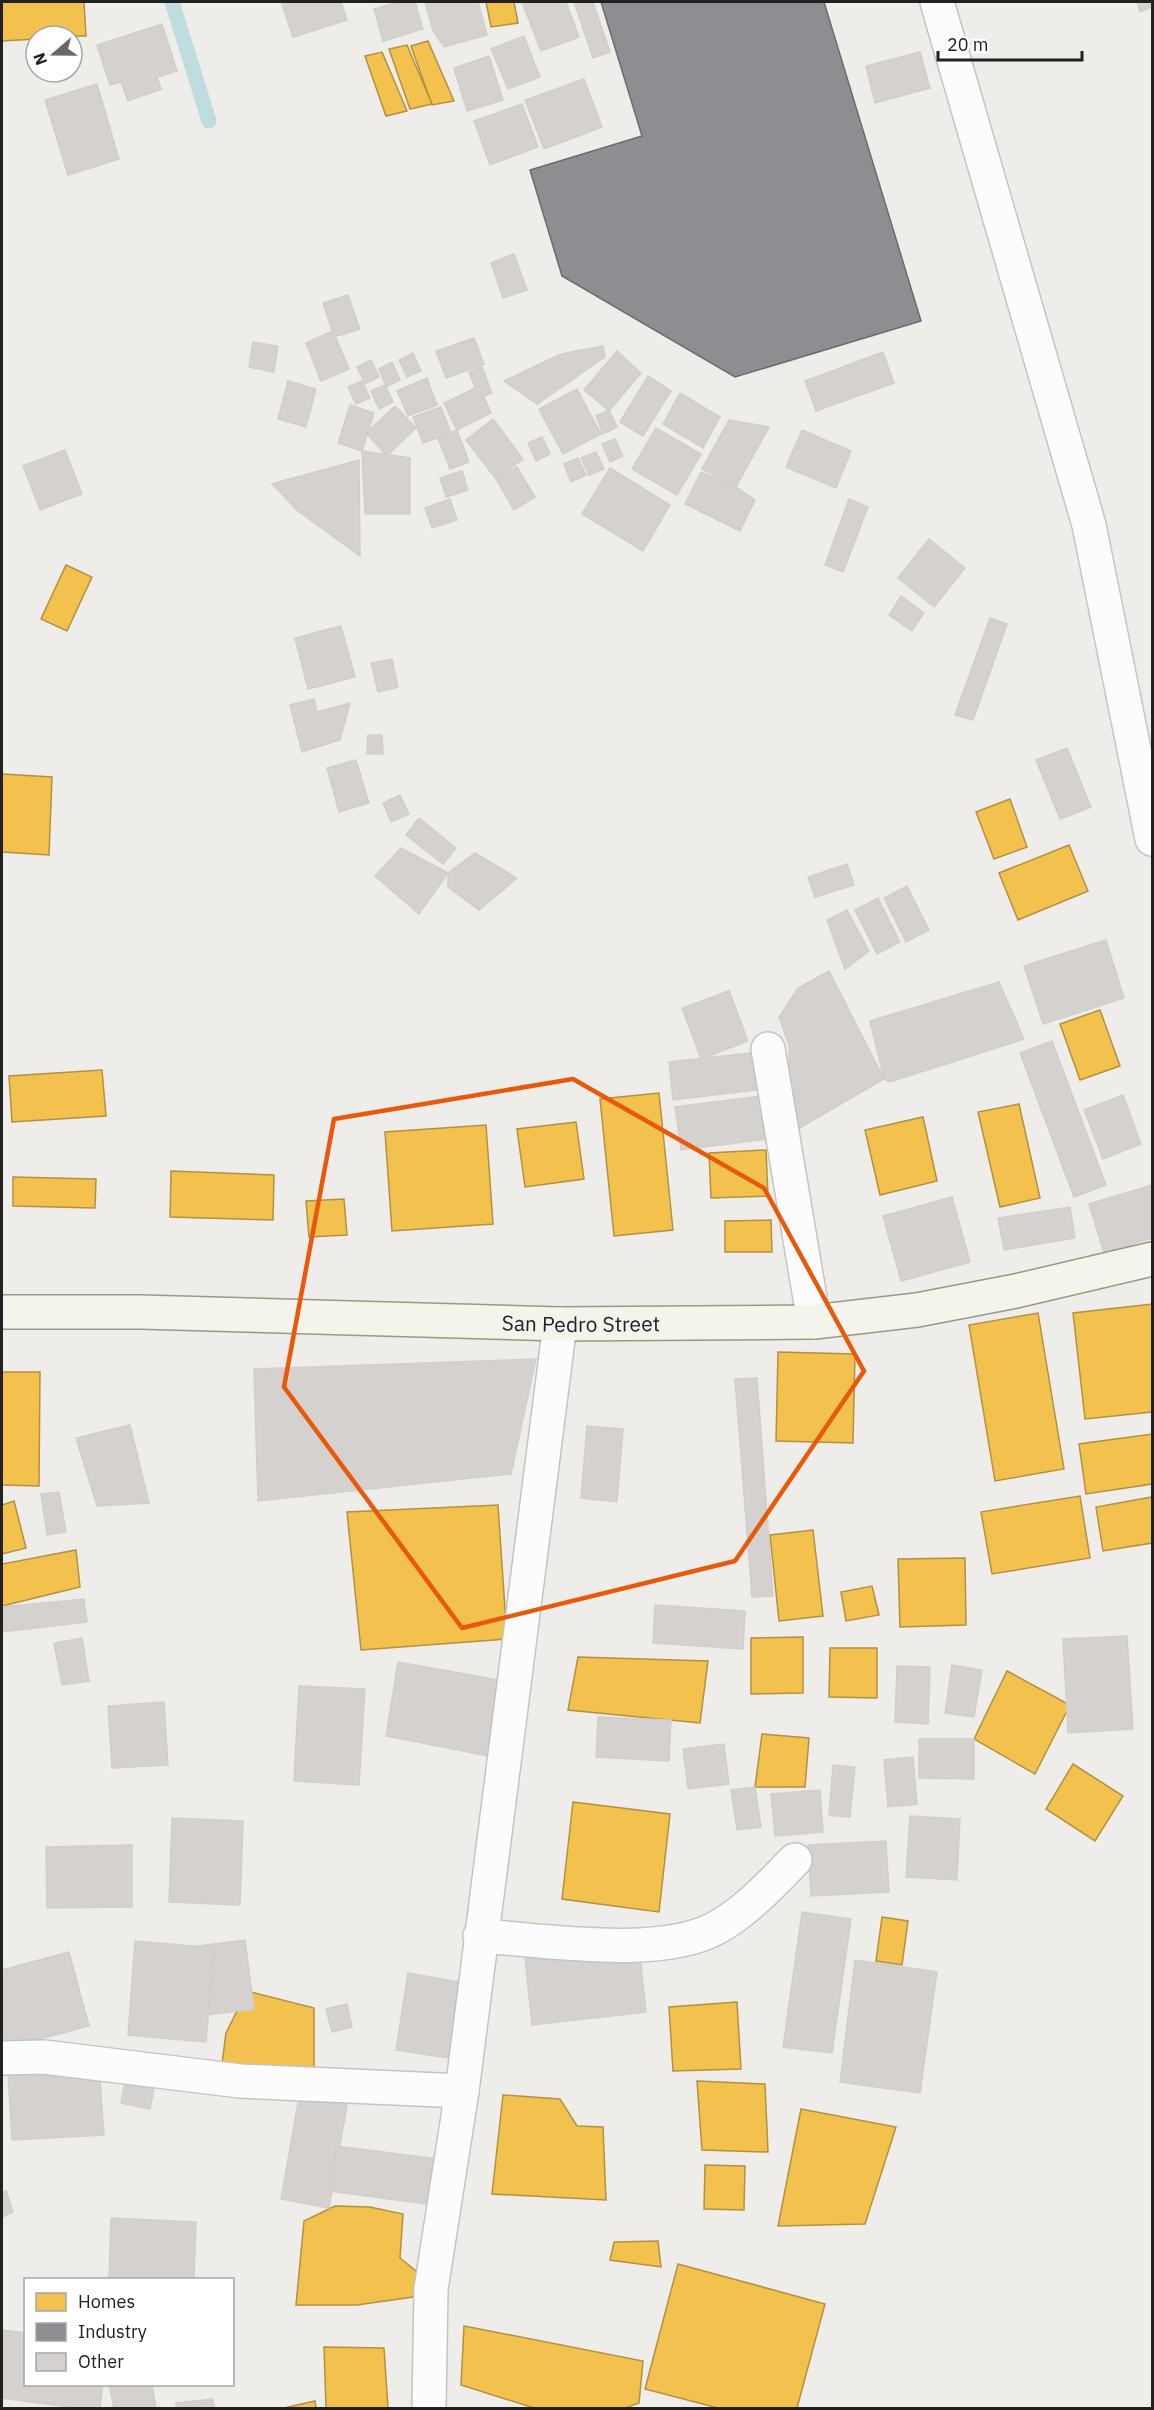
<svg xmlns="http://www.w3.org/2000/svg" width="1154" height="2410" font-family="'IBM Plex Sans',sans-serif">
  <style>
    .homes { fill: #f2c14e; stroke: #b39140; stroke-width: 1.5 }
    .industry { fill: #8d8d92; stroke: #6d6d70; stroke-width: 1.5 }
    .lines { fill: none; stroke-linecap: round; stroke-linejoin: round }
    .stream { stroke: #bfdce0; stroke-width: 15 }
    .building { fill: #d4d1ce; stroke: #d2cecb; stroke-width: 1.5 }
    .street-casing { stroke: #c5c4c2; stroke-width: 36 }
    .secondary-casing { stroke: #999882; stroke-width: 36 }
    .street { stroke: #fdfcfc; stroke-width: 33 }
    .secondary { stroke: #f4f3ec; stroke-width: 33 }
    .marked { fill: none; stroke: #e8590c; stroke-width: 4.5; stroke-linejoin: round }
    .labels { text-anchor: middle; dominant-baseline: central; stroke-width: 6; stroke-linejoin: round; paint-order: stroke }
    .street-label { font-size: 21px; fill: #212121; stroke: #fff }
  </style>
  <rect width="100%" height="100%" fill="#efedea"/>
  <!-- homes -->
  <g class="homes">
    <polygon points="2,2 84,2 86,36 36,36 36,39 2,41"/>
    <polygon points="486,2 514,2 518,23 491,27"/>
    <polygon points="428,41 454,101 432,105 411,46"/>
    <polygon points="407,45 432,104 410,109 389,49"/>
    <polygon points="382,52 407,111 386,116 365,56"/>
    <polygon points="66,565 92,577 67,631 41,619"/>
    <polygon points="2,774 52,777 49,855 2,852"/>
    <polygon points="1010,799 1027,847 994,859 976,812"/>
    <polygon points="1069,845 1088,891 1018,920 999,873"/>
    <polygon points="1100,1010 1120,1066 1080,1080 1060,1024"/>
    <polygon points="102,1070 106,1116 12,1122 9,1076"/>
    <polygon points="659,1093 673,1230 614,1236 600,1099"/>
    <polygon points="1019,1104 1040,1198 1000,1207 978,1112"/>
    <polygon points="923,1117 937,1181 880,1195 865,1130"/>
    <polygon points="576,1122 584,1179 525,1187 517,1129"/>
    <polygon points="486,1125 493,1224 392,1231 385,1132"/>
    <polygon points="766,1150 768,1196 711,1198 709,1153"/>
    <polygon points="171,1171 274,1175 273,1220 170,1217"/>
    <polygon points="13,1177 96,1179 95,1208 13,1206"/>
    <polygon points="344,1199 347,1235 309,1237 306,1201"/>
    <polygon points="771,1220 772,1252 725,1252 725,1221"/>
    <polygon points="1152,1304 1152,1412 1085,1419 1073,1313"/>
    <polygon points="1038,1313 1064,1469 995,1481 969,1325"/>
    <polygon points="778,1352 855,1354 853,1443 776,1441"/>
    <polygon points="2,1372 40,1372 39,1486 2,1485"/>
    <polygon points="1152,1434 1152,1484 1086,1494 1079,1444"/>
    <polygon points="1080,1496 1090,1558 992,1574 981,1512"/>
    <polygon points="1152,1497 1152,1543 1103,1551 1096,1507"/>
    <polygon points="14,1501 26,1548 2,1554 2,1505"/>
    <polygon points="498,1505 507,1639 361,1650 347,1512"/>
    <polygon points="813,1530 823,1616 779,1621 770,1535"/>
    <polygon points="76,1550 80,1587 2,1606 2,1564"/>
    <polygon points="965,1558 966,1625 900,1627 898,1559"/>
    <polygon points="872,1586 879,1615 846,1621 841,1592"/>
    <polygon points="803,1637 803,1693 751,1694 751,1638"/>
    <polygon points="830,1648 877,1648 877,1698 829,1697"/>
    <polygon points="578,1657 708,1661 700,1723 568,1710"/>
    <polygon points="1007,1671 1070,1705 1035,1774 974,1739"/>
    <polygon points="762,1734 809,1738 805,1787 755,1787"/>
    <polygon points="1073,1764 1123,1796 1095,1841 1046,1809"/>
    <polygon points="573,1802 670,1814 659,1912 562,1899"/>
    <polygon points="882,1917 908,1921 902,1965 876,1961"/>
    <polygon points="247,1991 314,2008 314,2075 221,2071 226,2033"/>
    <polygon points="737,2002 741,2069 673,2071 669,2007"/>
    <polygon points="697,2081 765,2084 768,2152 702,2150"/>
    <polygon points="503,2095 560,2099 577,2126 603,2127 606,2200 492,2194"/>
    <polygon points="801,2109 896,2127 865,2224 778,2226"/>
    <polygon points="705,2165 745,2166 744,2210 704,2209"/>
    <polygon points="335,2206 370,2207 403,2214 400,2258 421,2275 413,2297 357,2305 296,2305 304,2221"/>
    <polygon points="658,2241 661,2267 610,2260 614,2242"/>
    <polygon points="678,2264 825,2304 797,2408 718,2408 645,2389"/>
    <polygon points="464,2326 643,2361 639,2403 625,2408 534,2408 461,2385"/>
    <polygon points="324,2347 384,2348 388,2408 326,2408"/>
    <polygon points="315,2401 316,2408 284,2408"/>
  </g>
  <!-- industry -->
  <polygon class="industry" points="601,2 824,2 921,321 735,377 562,276 530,170 642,136"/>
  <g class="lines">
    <!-- stream -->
    <polyline class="stream" points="172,2 209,121"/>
  </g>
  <!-- building -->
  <g class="building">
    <polygon points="281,2 341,2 347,20 293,37"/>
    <polygon points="399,2 415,2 423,29 383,41 374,9"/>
    <polygon points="425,2 478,2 487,35 444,47 433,31"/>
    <polygon points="522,2 566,2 579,37 541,51"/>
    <polygon points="574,2 593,2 610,52 593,58"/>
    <polygon points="1137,2 1152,2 1152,7 1140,12"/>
    <polygon points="162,24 177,71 157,77 161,89 128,101 121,82 110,85 97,45"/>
    <polygon points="524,36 540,77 508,89 491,49"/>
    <polygon points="920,52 930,88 875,103 866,66"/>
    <polygon points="489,56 503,100 467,111 454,68"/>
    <polygon points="584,79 602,127 544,149 525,100"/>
    <polygon points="97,84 119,159 68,175 45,100"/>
    <polygon points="522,104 538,147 490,165 474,121"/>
    <polygon points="514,254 527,290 503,298 491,263"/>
    <polygon points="348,295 360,329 334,337 323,303"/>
    <polygon points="333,331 349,369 321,381 306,343"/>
    <polygon points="474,338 484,364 446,378 436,351"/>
    <polygon points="253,342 278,346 274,372 249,367"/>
    <polygon points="603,346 605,357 537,404 504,381 561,354"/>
    <polygon points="617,351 641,373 609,411 584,390"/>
    <polygon points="883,352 894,383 816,411 805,381"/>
    <polygon points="413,353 421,371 407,377 399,360"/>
    <polygon points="371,360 379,377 365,384 357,367"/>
    <polygon points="392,362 400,380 386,387 379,369"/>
    <polygon points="482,367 492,393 479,398 469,372"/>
    <polygon points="648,376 671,391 643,436 620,422"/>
    <polygon points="427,378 437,405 408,416 397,391"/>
    <polygon points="288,381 316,389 306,427 278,419"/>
    <polygon points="362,381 370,398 356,404 348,387"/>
    <polygon points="385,385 393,402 379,409 371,391"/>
    <polygon points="479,386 491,413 457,430 444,403"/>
    <polygon points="577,389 601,434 563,454 539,409"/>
    <polygon points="680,393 720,417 703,448 663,424"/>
    <polygon points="350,405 374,413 362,451 338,443"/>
    <polygon points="395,406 416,428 387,456 366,433"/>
    <polygon points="441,407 451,433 423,443 413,417"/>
    <polygon points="609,410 617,427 603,434 596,416"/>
    <polygon points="493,419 523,459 496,479 466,440"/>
    <polygon points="729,420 769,427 736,487 702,469"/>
    <polygon points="656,428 701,454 677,495 632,469"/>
    <polygon points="457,430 469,462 450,469 438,438"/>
    <polygon points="802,430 851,451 836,488 786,467"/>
    <polygon points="542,437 550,454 536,461 528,443"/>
    <polygon points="615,439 623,456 610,462 602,444"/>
    <polygon points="65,450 82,494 40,510 23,466"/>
    <polygon points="362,451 410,458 410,514 365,514"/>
    <polygon points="596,452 604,469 589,475 581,458"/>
    <polygon points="578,458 586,475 571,482 564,464"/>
    <polygon points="359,460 360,556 298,511 272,484"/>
    <polygon points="517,467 535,497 514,510 496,479"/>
    <polygon points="610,468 670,505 643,551 582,514"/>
    <polygon points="462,471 468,490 446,497 440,478"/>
    <polygon points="701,472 736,487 755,500 740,531 685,504"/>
    <polygon points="450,499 457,520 432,528 425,508"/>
    <polygon points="849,499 868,507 843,572 825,565"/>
    <polygon points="929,539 965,568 934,607 898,578"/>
    <polygon points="901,596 924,613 912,631 889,615"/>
    <polygon points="990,618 1007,624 973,720 955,715"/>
    <polygon points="341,626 355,677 308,689 295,638"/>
    <polygon points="392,659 398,687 378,692 371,663"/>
    <polygon points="314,699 317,712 350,703 340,740 302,752 290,705"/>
    <polygon points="368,735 382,735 383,754 367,754"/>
    <polygon points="1067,748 1091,807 1060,819 1036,760"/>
    <polygon points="356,760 369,803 339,812 327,768"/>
    <polygon points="400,795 409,814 391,822 383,803"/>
    <polygon points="419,818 456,848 443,864 406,835"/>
    <polygon points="401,848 448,873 419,914 375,876"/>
    <polygon points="475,853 517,878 479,910 448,887 448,873"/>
    <polygon points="847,864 854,885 815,897 808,877"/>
    <polygon points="907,886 929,930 906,942 884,898"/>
    <polygon points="878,898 900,942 877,954 855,910"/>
    <polygon points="847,910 869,951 845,969 827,920"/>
    <polygon points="1106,940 1124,998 1043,1024 1024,966"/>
    <polygon points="829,971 884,1079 791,1133 789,1045 779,1017 798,988"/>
    <polygon points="999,982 1024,1039 890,1082 884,1079 870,1021"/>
    <polygon points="729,991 748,1041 701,1059 682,1008"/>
    <polygon points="1052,1041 1106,1185 1074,1197 1020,1053"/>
    <polygon points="760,1052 764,1089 673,1100 669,1062"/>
    <polygon points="1123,1095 1141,1144 1103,1159 1084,1110"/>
    <polygon points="761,1096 767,1139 681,1150 675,1107"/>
    <polygon points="1152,1185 1152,1238 1104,1253 1089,1204"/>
    <polygon points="952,1197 970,1262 901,1281 883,1216"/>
    <polygon points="1070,1207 1075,1238 1004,1250 998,1218"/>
    <polygon points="536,1359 511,1474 258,1501 254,1369"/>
    <polygon points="757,1378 773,1596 752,1597 735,1379"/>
    <polygon points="130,1425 149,1503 97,1506 76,1438"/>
    <polygon points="587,1426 623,1429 617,1502 581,1498"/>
    <polygon points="59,1492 66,1532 47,1535 41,1494"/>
    <polygon points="84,1599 87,1622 2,1632 2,1607"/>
    <polygon points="655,1605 745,1611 743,1649 653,1643"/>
    <polygon points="1127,1636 1133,1729 1068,1733 1063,1639"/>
    <polygon points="82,1638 89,1681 62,1685 54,1643"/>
    <polygon points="398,1662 505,1681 494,1757 386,1736"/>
    <polygon points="952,1665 982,1670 974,1717 945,1713"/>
    <polygon points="897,1666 930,1667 928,1724 895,1722"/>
    <polygon points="299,1686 365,1689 359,1785 294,1781"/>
    <polygon points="164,1702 168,1765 112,1768 108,1706"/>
    <polygon points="598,1717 671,1720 669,1761 596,1757"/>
    <polygon points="919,1739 974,1739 974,1779 919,1778"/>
    <polygon points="724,1744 729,1784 688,1789 683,1749"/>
    <polygon points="913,1757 917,1804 888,1807 884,1760"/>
    <polygon points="833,1765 855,1767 850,1817 829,1815"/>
    <polygon points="755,1787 761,1827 737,1830 731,1790"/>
    <polygon points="820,1790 823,1832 775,1836 771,1794"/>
    <polygon points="910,1816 960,1819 957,1880 906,1877"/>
    <polygon points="172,1818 243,1821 240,1905 169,1902"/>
    <polygon points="886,1841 889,1892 811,1896 808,1845"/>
    <polygon points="132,1845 132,1907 47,1908 46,1847"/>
    <polygon points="802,1912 851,1919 832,2053 783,2047"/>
    <polygon points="245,1940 254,2009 200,2016 191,1947"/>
    <polygon points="135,1941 214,1948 206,2042 128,2035"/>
    <polygon points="639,1946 646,2012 532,2025 525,1958"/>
    <polygon points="69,1952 89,2026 2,2049 2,1970"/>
    <polygon points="855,1960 937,1972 920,2093 840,2082"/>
    <polygon points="408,1973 460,1982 448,2058 396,2050"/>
    <polygon points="347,2004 352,2027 332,2032 326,2009"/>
    <polygon points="99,2067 104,2135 12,2140 8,2073"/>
    <polygon points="126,2075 155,2082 150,2109 121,2103"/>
    <polygon points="299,2097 347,2105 329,2208 281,2199"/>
    <polygon points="336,2146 438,2159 433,2205 330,2191"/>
    <polygon points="6,2191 13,2212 2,2217 2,2193"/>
    <polygon points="111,2218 196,2222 194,2280 109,2280"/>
    <polygon points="2,2330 26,2333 26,2384 103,2384 100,2408 76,2408 2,2398"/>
    <polygon points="109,2384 152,2384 156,2408 114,2408"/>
    <polygon points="213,2399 214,2408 176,2408 176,2403"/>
  </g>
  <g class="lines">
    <defs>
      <g id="street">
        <polyline points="937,2 1089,525 1152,839"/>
        <polyline points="768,1049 814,1322"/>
        <path d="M480,1936C544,1940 660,1959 716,1928C747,1911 770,1885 795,1860"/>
        <polyline points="2,2058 44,2057 240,2081 462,2091"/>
        <polyline points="429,2408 431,2289 462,2091 560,1324"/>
      </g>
      <g id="secondary">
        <path id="s1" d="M2,1312H141L560,1324L814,1322L917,1310L1016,1291L1152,1259"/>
      </g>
    </defs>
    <!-- street casing -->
    <use href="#street" class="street-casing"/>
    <!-- secondary casing -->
    <use href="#secondary" class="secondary-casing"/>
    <!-- street -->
    <use href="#street" class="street"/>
    <!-- secondary -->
    <use href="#secondary" class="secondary"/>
  </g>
  <!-- marked area -->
  <path class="marked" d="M573,1079L764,1188L864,1371L735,1561L462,1628L284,1387L334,1119Z"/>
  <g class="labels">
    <!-- street labels -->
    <g class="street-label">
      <text stroke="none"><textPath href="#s1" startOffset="579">San Pedro Street</textPath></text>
    </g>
  </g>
  <!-- border -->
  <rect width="1154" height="2410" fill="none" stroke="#212121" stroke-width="6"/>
  <!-- legend -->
  <rect x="24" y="2278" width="210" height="108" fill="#ffffff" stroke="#a6a6a6" stroke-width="1.5"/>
  <rect x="36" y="2293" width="30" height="18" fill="#f2c14e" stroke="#a6a6a6" stroke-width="1.5"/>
  <text x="78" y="2308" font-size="18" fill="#212121">Homes</text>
  <rect x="36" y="2323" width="30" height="18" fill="#8d8d92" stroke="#a6a6a6" stroke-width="1.5"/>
  <text x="78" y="2338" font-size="18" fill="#212121">Industry</text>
  <rect x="36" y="2353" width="30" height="18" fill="#d4d1ce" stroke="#a6a6a6" stroke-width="1.5"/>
  <text x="78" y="2368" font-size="18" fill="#212121">Other</text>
  <!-- north arrow -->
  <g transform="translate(54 54) rotate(250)"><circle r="28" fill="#ffffff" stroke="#a6a6a6" stroke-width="1.5"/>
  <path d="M0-4.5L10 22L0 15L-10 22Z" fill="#696867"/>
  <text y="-9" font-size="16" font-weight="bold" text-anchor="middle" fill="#212121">N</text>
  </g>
  <!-- scale -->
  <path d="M938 51v9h144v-9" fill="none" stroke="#212121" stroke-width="3"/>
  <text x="947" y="51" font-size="18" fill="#212121" stroke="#ffffff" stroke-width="4.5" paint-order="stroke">20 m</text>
</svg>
